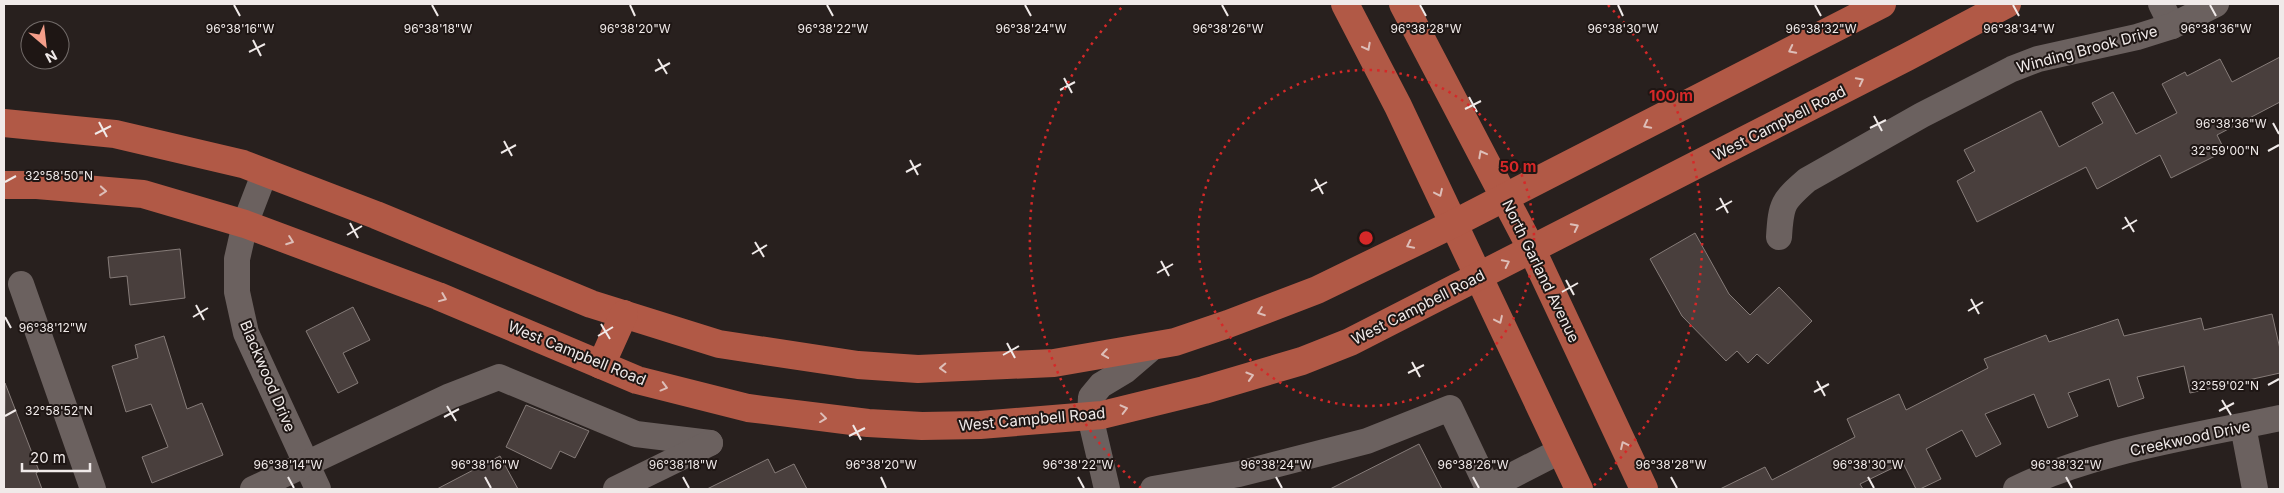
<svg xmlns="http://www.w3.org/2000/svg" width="2284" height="493" font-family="Inter,sans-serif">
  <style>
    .building { fill: #493f3d; stroke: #867c79 }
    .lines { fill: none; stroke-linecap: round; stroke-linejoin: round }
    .minor { stroke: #6b615f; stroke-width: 26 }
    .major { stroke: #b15946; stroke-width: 28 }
    .oneway { stroke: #ddbeb8 }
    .ticks { fill: none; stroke: #f0eae9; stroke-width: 2 }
    .ring { fill: none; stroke: #d62828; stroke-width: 2.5; stroke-dasharray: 2.5 5 }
    .labels { text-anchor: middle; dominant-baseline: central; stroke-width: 4; stroke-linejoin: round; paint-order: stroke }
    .street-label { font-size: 15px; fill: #f0eae9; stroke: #1e1614 }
    .ticks-label { font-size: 12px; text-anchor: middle; fill: #f0eae9; stroke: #1e1614; stroke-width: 4; stroke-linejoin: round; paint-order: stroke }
    .centre { fill: #d62828; stroke: #1e1614; stroke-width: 2.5 }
    .ring-label { font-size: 15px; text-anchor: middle; font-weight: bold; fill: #d62828; stroke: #1e1614; stroke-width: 4; stroke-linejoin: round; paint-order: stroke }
  </style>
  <rect width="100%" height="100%" fill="#28201e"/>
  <!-- building -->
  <g class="building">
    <polygon points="2280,57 2280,102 2217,135 2225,151 2171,178 2160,155 2097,189 2086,167 1977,222 1957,181 1975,171 1964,150 2041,111 2059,147 2103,123 2092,103 2113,92 2136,134 2177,113 2162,84 2185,72 2187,76 2220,59 2232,82"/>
    <polygon points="1695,233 1729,294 1750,315 1779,287 1812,321 1768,364 1757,354 1748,363 1737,351 1726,361 1682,316 1650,259"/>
    <polygon points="180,249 185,298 130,305 127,276 110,278 108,257"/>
    <polygon points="353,307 370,340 343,353 358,383 338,393 306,331"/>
    <polygon points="2272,314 2280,349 2280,373 2190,393 2184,366 2137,377 2144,398 2118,407 2109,379 2068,393 2078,416 2048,428 2034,394 1985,414 2001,444 1976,457 1962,430 1926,449 1941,479 1920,489 1916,489 1903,463 1860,484 1863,489 1720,489 1765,467 1772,480 1855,437 1847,419 1899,394 1906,410 1988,368 1984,359 2046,335 2049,342 2118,319 2124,336 2201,318 2204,330"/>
    <polygon points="164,336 187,409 202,403 223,455 152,483 142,457 168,447 151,404 126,412 112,366 138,358 135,345"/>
    <polygon points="5,383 39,471 36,473 42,489 4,489"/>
    <polygon points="526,405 589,431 575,458 560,451 551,469 506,447"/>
    <polygon points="1419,444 1442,489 1330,489"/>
    <polygon points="500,456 518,489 437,489"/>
    <polygon points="768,459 775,473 794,464 807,489 707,489"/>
  </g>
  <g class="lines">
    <!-- minor -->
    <g class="minor">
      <polyline points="2161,4 2172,26"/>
      <polyline points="265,172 245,224 237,259 237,292 246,333 318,489"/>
      <path d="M1779,237C1781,203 1783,201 1807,180L1922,115L2012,69L2038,59L2137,37L2172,26L2216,4"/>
      <polyline points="21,284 93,489"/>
      <polyline points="2243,426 2255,489"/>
      <polyline points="253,489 450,396 499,377 636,434 710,443"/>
      <polyline points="616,489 710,443"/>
      <polyline points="1107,489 1090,416 1091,397 1101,385 1126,370 1154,346"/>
      <polyline points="1153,489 1239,474 1367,441 1450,408 1488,488 1560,451"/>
      <path d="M2016,489C2092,451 2197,436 2280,418"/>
    </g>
    <!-- major -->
    <g class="major">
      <polyline points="1345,4 1398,106 1579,489"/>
      <polyline points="1403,4 1532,250 1644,489"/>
      <polyline points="4,123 115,134 243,164 376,215 591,304 719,344 858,365 918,369 1054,363 1175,342 1228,324 1317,290 1453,224 1882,4"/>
      <polyline points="4,185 37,185 143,194 245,224 438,296 637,380 748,408 868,423 922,426 980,425 1102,415 1204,390 1302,361 1350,342 1907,57 2007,4"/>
      <polyline points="601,365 624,314"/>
    </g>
  </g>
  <!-- one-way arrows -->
  <defs><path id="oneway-chevron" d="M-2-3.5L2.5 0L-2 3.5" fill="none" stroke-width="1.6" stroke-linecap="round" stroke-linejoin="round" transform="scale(1.25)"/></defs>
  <g class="oneway">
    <use href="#oneway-chevron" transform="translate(1367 47) rotate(62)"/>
    <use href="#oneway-chevron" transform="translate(1792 50) rotate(153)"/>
    <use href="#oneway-chevron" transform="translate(1860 81) rotate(-27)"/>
    <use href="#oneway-chevron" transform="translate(1647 125) rotate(153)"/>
    <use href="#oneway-chevron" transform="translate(1482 154) rotate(-118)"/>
    <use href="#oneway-chevron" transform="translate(103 191) rotate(5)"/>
    <use href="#oneway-chevron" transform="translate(1439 193) rotate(65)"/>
    <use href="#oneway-chevron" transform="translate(1575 227) rotate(-27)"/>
    <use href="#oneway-chevron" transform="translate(290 241) rotate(20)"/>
    <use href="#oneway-chevron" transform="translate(1410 245) rotate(154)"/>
    <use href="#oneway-chevron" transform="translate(1506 263) rotate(-26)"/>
    <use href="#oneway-chevron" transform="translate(443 298) rotate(22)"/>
    <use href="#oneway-chevron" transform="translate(1261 312) rotate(160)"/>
    <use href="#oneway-chevron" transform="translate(1499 320) rotate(65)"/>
    <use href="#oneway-chevron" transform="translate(1105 354) rotate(171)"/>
    <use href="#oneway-chevron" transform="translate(943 368) rotate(178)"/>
    <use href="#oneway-chevron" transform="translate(1250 376) rotate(-17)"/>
    <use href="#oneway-chevron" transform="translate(664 387) rotate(15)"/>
    <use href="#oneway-chevron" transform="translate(1124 409) rotate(-14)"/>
    <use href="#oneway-chevron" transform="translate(823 418) rotate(7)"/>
    <use href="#oneway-chevron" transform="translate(1624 445) rotate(-115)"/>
  </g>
  <!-- ticks -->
  <path class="ticks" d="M234,5L240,16M432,5L438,16M630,5L635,16M827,5L833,16M1025,5L1031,16M1222,5L1228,16M1420,5L1426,16M1618,5L1623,16M1815,5L1821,16M2013,5L2019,16M2210,5L2216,16M253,40L261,56M249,52L265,44M658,59L667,74M655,71L670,63M1064,78L1072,93M1060,90L1075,82M1469,97L1477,112M1465,109L1481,101M1874,116L1882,131M99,122L107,137M2273,123L2279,134M1870,128L1886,120M95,134L111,126M504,141L512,156M2268,151L2279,145M501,153L516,145M910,160L918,175M906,172L921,164M1315,179L1323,194M5,182L16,176M1311,191L1327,182M1720,198L1728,213M1716,210L1732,201M2125,217L2134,232M350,223L358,238M2122,229L2137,220M347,235L362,226M755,242L764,257M752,254L767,245M1161,261L1169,276M1157,273L1173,264M1566,280L1574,295M1562,292L1578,283M1971,299L1979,314M196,305L204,320M1968,311L1983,302M5,317L11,328M193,317L208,308M601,324L610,339M598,336L613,327M1007,343L1015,358M1003,355L1019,346M1412,362L1420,377M1408,373L1424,365M1817,381L1825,396M2268,385L2279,379M1814,392L1829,384M2222,400L2231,415M447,406L456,421M2219,411L2234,403M5,416L16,410M444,417L459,409M853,425L861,440M849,436L865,428M288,477L294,488M485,477L491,488M683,477L689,488M881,477L886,488M1078,477L1084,488M1276,477L1282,488M1473,477L1479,488M1671,477L1677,488M1868,477L1874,488M2066,477L2072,488"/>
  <!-- distance rings -->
  <g class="ring">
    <circle cx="1366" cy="238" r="168"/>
    <path d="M1141 488A336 336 0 0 1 1124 5M1608 5A336 336 0 0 1 1591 488"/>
  </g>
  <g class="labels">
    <!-- street labels -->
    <g class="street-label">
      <text transform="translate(2087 49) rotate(-15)">Winding Brook Drive</text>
      <text transform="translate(1779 123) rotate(-27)">West Campbell Road</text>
      <text transform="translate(1541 271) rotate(64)">North Garland Avenue</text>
      <text transform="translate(1418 307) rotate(-27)">West Campbell Road</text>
      <text transform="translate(577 353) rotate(22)">West Campbell Road</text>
      <text transform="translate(268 376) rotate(67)">Blackwood Drive</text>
      <text transform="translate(1032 419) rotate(-5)">West Campbell Road</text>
      <text transform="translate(2190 438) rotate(-12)">Creekwood Drive</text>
    </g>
  </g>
  <g class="ticks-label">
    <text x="240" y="33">96°38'16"W</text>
    <text x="635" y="33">96°38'20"W</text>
    <text x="1031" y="33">96°38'24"W</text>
    <text x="1228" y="33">96°38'26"W</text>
    <text x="1426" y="33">96°38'28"W</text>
    <text x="1623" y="33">96°38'30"W</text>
    <text x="1821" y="33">96°38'32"W</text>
    <text x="2019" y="33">96°38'34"W</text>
    <text x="438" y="33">96°38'18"W</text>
    <text x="833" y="33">96°38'22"W</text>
    <text x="2216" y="33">96°38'36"W</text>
    <text x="2231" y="128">96°38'36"W</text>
    <text x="2225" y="155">32°59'00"N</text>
    <text x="59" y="180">32°58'50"N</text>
    <text x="53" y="332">96°38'12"W</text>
    <text x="2225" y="390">32°59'02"N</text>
    <text x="59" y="415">32°58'52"N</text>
    <text x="288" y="469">96°38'14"W</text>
    <text x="485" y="469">96°38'16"W</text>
    <text x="683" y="469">96°38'18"W</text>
    <text x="881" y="469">96°38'20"W</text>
    <text x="1078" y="469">96°38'22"W</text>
    <text x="1276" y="469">96°38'24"W</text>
    <text x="1473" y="469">96°38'26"W</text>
    <text x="1671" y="469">96°38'28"W</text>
    <text x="1868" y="469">96°38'30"W</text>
    <text x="2066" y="469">96°38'32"W</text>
  </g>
  <circle cx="1366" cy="238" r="8" class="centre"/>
  <g class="ring-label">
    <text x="1671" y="101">100 m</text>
    <text x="1518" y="172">50 m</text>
  </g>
  <!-- border -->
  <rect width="2284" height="493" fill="none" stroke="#f0eae9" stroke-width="10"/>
  <!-- north arrow -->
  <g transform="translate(45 45) rotate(152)"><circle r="24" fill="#1e1614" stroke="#726b69"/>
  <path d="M0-4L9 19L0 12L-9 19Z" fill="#f49e8a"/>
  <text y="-8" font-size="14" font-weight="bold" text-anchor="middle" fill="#f0eae9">N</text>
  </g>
  <!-- scale -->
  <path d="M22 463v8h68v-8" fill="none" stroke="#f0eae9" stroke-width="2.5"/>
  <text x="30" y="463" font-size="15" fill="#f0eae9" stroke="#1e1614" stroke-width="4" paint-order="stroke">20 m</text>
</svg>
